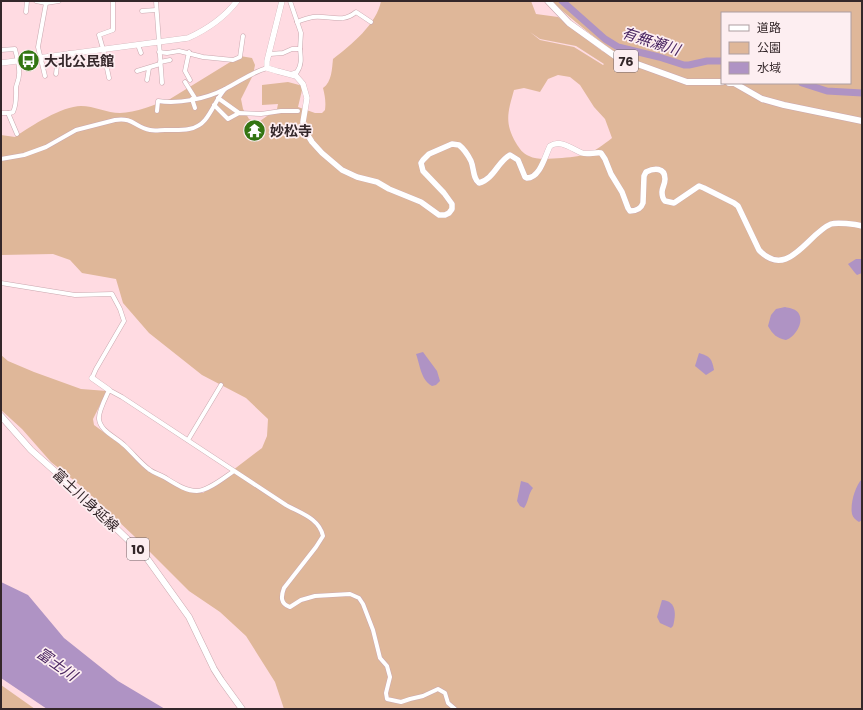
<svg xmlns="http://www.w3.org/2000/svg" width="863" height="710" font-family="Poppins,'Noto Sans JP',sans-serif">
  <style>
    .green { fill: #dfb799; fill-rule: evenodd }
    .water { fill: #af93c4 }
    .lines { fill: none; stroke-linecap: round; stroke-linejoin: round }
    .river { stroke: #af93c4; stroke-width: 7 }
    .street-casing { stroke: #caa8af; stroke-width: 5 }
    .secondary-casing { stroke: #caa8af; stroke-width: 6 }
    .primary-casing { stroke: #caa8af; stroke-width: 7 }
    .street { stroke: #fff; stroke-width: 4 }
    .secondary { stroke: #fff; stroke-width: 5.5 }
    .primary { stroke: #fff; stroke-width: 6 }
    .labels { text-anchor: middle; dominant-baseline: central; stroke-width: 3.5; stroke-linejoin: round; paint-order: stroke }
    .shield { fill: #fdeef1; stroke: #706366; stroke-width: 1 }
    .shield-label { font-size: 13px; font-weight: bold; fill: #34272a }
    .poi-label { font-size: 14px; font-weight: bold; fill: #34272a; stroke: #fdeef1; text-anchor: start }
    .street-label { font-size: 14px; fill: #34272a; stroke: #fdeef1 }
    .water-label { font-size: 15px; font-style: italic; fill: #4b2762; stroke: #fdeef1 }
  </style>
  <rect width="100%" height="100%" fill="#ffdbe2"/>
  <!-- green -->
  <g class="green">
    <path d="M381,1H531L536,14L558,17L602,51L624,60L626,59C599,42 575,22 551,1H862V709H284L275,682L246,636L220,612L189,591L134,536L82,487L51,462L22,429L1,410V355L8,361L34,372L81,389L107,391L93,419L94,425L124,447L150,471L185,490L203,493L262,448L267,436L268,419L246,398L202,375L149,333L123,303L116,279L82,273L70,260L53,254L1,255V135L15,137C31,126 62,106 81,106C94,106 107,113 120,113C135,113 156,104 170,99L240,56L252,58L255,65L253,75L241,99L243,109L249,119L256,122L260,121L277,109L278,104L262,105V85L288,82L303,86L298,107L315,113H322L325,110C326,102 325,96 323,88C332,82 332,68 333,59C351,45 377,24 381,1ZM722,13H850V83H722ZM530,32L540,39L576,46L604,64L603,65L574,47L540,40ZM558,75L570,77L580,85L594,107L605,119L612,138C593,153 586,156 562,158C552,158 539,161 529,156C523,154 519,148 516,143C504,122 508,112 514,90L524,88L540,92L548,79Z"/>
    <polygon points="1,685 35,709 1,709"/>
  </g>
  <!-- water -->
  <g class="water">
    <polygon points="856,259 862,259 862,273 857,275 855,273 848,264"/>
    <path d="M785,307C789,308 797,309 799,314C804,323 795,337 786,340C777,338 773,335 768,326L771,315L776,309Z"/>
    <path d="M423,352L437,371L440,381L436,385L432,386C421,380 420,365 416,354Z"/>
    <path d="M699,353C710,356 712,359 714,370L706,375L695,366Z"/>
    <path d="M862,479V520L859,522C856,520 853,518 852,514C850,504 855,486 862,479Z"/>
    <path d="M521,481L528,483L533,488C528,494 529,501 524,508L520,506L517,501Z"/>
    <polygon points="1,582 28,595 64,638 118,681 165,709 47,709 1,678"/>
    <path d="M662,600C677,601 676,615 673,626L671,628L660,623L657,617Z"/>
  </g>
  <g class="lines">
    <!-- river -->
    <g class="river">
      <polyline points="562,1 605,39 618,47 659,57 684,65 689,65 707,61 722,61"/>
      <polyline points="802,83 827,91 862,93"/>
    </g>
    <defs>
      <g id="street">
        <polyline points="36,1 46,3 59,1"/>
        <polyline points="156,1 162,83"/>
        <polyline points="142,11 156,10"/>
        <polyline points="26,12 27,1"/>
        <path d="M297,22C302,20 307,18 313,17C329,15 342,24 356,12L371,22"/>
        <polyline points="138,45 141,53"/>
        <path d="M1,50L15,49C17,58 20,66 19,75C19,79 17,83 16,87C16,96 17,104 13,112L10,113H2"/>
        <polyline points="159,52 167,53 179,51 203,57 233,60 240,57 243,36"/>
        <polyline points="189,52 185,71 190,80"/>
        <polyline points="270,54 283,53 292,49 300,49 301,33 290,1"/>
        <polyline points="160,62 170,60"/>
        <polyline points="137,71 160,64"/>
        <polyline points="56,74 57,65 69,63 69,53"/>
        <path d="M291,74L297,72C302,65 301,58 300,49"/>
        <polyline points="45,76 38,47 46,3"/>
        <polyline points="109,78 103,49 99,35 113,30 113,1"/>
        <polyline points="147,80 149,68"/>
        <polyline points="185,82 195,98"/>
        <polyline points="218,98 239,113"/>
        <polyline points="192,99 195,108"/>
        <polyline points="214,105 228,119 239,113 261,114 281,111 298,111"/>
        <path d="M157,111L158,101C179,104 206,99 225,89C239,82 252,72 267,68"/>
        <polyline points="8,113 17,134"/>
        <path d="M1,159L24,155L46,147L76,130L115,120C133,117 135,127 150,130C155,131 160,130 165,130C179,130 195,132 205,120C213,110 217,98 225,89"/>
        <polyline points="1,283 75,295 112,294 120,309 124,321 96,369 92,378"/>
        <polyline points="188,440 221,385"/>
        <path d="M234,471C225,477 208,491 197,491C185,491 174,483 164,477C159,474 154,473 150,470C140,463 133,453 124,445C116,437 100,431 99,419C98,412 106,397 109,390L122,397L286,505C300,513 319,518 323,536L316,547L284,588C281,596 280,604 290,607L301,600L315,596L350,594L359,598L363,604L373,630L380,658L387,666L390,677L386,693L387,699L401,702L410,699L423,696L438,689L445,693L448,703L455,709"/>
      </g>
      <g id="secondary">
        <path d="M282,1L267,61V68L277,71L296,76L303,84L307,98L303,122L304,129L312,142L322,153L342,170L357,177L377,182L389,189L421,202L439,215H445L449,213L452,209V204L444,193L423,171L421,163L423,160L429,154L452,144L459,145C464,149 468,155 471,161C474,168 473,179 479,183C494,179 498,161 510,155L518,160L525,177L527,178C540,178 545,156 550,146C561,139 572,149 582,153C588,155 595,152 601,153L605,159L611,174L622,192L628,208L630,211C636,211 641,209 643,203L644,176L646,172C654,168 665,167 665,179C665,184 662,188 662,192C662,196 663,199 665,201L674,203L699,186L704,188L734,203L738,206L759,250C788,281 808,233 831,224C837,222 855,224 862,226"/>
        <path d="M1,63L188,38C208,29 224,18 237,1"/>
        <polyline points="92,378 109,390"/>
      </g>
      <g id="primary">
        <polyline points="548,1 569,23 615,56 687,82 722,82"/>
        <polyline points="729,83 734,83 762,99 784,105 862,121"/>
        <polyline points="1,416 31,450 76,490 146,557 189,617 214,669 221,680 242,709"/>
      </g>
    </defs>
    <!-- street casing -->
    <use href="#street" class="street-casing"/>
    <!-- secondary casing -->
    <use href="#secondary" class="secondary-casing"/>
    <!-- primary casing -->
    <use href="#primary" class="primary-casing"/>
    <!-- street -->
    <use href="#street" class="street"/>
    <!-- secondary -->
    <use href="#secondary" class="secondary"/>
    <!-- primary -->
    <use href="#primary" class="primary"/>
  </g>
  <!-- icons -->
  <defs>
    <symbol id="bus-disc" viewBox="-11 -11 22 22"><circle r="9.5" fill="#337512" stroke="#fdeef1"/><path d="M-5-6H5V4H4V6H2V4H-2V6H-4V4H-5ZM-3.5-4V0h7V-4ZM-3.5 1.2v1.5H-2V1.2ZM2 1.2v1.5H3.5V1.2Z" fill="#fff"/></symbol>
    <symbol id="temple-disc" viewBox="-11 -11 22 22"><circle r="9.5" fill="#337512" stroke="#fdeef1"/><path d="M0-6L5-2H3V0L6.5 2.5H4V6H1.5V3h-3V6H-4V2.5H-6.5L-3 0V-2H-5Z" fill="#fff"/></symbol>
  </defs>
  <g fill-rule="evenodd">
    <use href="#bus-disc" x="16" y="48" width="25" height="25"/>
    <use href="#temple-disc" x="242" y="118" width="25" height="25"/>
  </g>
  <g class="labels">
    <!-- shield labels -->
    <g class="shield">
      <rect x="614" y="50" width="24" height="22" rx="3"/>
      <rect x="127" y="538" width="22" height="22" rx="3"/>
    </g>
    <g class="shield-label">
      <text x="626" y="61">76</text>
      <text x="138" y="549">10</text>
    </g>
    <!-- poi labels -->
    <g class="poi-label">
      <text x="44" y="61">大北公民館</text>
      <text x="270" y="131">妙松寺</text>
    </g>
    <!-- street labels -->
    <g class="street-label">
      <text transform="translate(86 500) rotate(43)">富士川身延線</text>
    </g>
    <!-- water labels -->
    <g class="water-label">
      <text transform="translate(651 41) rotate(18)">有無瀬川</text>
      <text transform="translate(57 664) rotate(35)">富士川</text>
    </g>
  </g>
  <!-- border -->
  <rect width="863" height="710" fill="none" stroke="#34272a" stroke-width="4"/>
  <!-- legend -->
  <rect x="721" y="12" width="130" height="72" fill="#fdeef1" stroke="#ad9ea1"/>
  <rect x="729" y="25" width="20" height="6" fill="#ffffff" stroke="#ad9ea1"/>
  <text x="757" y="32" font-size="12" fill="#34272a">道路</text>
  <rect x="729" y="42" width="20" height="12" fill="#dfb799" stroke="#ad9ea1"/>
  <text x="757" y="52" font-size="12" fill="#34272a">公園</text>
  <rect x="729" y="62" width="20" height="12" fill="#af93c4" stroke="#ad9ea1"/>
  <text x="757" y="72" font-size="12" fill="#34272a">水域</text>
</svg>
